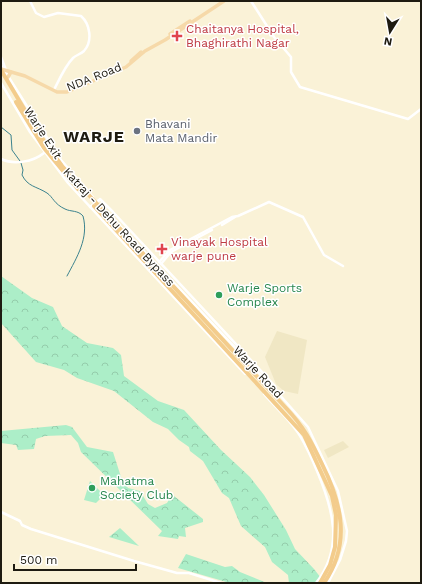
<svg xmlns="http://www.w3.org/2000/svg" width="422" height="584" font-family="'Work Sans',sans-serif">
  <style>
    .built { fill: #f0e7c4 }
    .green { fill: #aceec8 }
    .forest { fill: url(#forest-crowns) }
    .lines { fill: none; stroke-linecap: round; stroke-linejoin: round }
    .stream { stroke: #3c838e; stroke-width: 1 }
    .tertiary { stroke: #fff; stroke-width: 2.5 }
    .primary { stroke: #f6d9a9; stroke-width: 3.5 }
    .trunk { stroke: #f3cc8c; stroke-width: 4 }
    .health-dot { fill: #e0444e; stroke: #fff; stroke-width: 1.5 }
    .worship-dot { fill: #6b7280; stroke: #fff; stroke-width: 1.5 }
    .leisure-dot { fill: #2e9e5b; stroke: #fff; stroke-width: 1.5 }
    .labels { text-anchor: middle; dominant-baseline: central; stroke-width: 3; stroke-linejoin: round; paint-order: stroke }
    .health-label { font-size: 12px; fill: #be3a42; stroke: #fff; text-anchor: start }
    .street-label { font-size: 12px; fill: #1e1b11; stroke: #fff }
    .worship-label { font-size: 12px; fill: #5b616d; stroke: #fff; text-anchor: start }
    .leisure-label { font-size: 12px; fill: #27864d; stroke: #fff; text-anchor: start }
    .district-label { font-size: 16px; font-weight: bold; letter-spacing: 1px; fill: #1e1b11; stroke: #fff }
  </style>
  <defs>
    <pattern id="forest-crowns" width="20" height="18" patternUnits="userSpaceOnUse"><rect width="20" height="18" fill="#aceec8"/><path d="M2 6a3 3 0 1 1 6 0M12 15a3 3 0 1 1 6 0" fill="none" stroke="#94ccab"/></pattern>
  </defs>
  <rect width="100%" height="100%" fill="#faf2d7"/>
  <!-- built -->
  <g class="built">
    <polygon points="277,331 307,340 298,394 284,391 276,384 265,357"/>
    <polygon points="343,441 349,447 328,458 324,450"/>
  </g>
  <!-- green -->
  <polygon class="green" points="90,481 104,495 96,503 84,500"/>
  <!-- forest -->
  <g class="forest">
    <polygon points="1,276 32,298 53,307 62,326 87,343 113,348 121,355 124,376 158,401 184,410 221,450 250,477 264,495 286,530 295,549 314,569 321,578 318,583 289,583 288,575 272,562 265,547 241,526 229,498 222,493 203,461 190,451 189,447 179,440 168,429 153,422 114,391 77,378 64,370 36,362 1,323"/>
    <polygon points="66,425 72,427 87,447 113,452 121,477 128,488 140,491 148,504 155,508 167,503 170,498 174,496 203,519 203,522 185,528 186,537 179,536 178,539 158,536 162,531 81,452 78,443 71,435 45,436 36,439 34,449 18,450 16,445 1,443 1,431"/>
    <polygon points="120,528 139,546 109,537"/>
    <polygon points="186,554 225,567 232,566 240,572 267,583 230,583 178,568"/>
  </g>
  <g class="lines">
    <!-- stream -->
    <g class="stream">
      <polyline points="1,103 1,113"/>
      <polyline points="1,127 11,135 12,150 20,161"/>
      <path d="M21,163L23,170L22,175C28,187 36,186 47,193C53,197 54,204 65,209C71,212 78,210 83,216C89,238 77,257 67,276"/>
    </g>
    <!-- tertiary -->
    <g class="tertiary">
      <path d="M30,1L36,13L44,17L58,13L81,16C90,24 93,41 84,51C81,54 76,55 73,58C65,66 59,80 54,90"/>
      <polyline points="251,1 274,37 291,57 291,72 300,87 408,119 421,109"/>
      <polyline points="1,57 6,70"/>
      <polyline points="1,65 61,160 93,197"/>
      <polyline points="1,83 30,132 68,183 245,374"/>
      <path d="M1,159C14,165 33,162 44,153"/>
      <polyline points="96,204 100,199 113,212 275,386 275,389"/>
      <polyline points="90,207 99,200"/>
      <polyline points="107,212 278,393 308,427 338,491 347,531 346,541 340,560 328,583"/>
      <polyline points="222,225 235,217"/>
      <polyline points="159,262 170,250 232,217 238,216 269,202 303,217 324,255 343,266"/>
      <polyline points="161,264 171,252 212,230"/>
      <path d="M264,394C274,406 287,417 296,430C305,442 311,457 317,471C333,509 344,547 316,583"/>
      <polyline points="1,512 20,521 22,525 31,529 134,561 177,573 189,573 221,583"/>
    </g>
    <!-- primary -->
    <g class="primary">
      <polyline points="170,34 190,21"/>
      <polyline points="131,61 141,52"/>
      <polyline points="1,69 25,76 57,92 67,92 126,67 145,51 165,40 224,1"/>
      <polyline points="8,77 11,72"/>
      <polyline points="69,89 82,84"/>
    </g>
    <!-- trunk -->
    <g class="trunk">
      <path d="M1,70L39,134L62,166L286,408C304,427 311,441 322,464C342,504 351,544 324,583"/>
      <polyline points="16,102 44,148 78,189"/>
      <polyline points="94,206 304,435 332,496 336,515 335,547 330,565 320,583"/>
    </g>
  </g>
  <!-- markers -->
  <g class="health-dot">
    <path d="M175 30h4v4h4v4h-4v4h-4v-4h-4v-4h4z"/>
    <path d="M160 243h4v4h4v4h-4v4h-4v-4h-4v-4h4z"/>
  </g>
  <circle class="worship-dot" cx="137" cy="131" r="4"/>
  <g class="leisure-dot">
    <circle cx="219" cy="295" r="4"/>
    <circle cx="92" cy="488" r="4"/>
  </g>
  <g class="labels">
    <!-- health labels -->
    <g class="health-label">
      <text x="186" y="29">Chaitanya Hospital,<tspan x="186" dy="14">Bhaghirathi Nagar</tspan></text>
      <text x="171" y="242">Vinayak Hospital<tspan x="171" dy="14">warje pune</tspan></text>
    </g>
    <!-- street labels -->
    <g class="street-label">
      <text transform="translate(94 77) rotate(-22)">NDA Road</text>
      <text transform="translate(43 133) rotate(57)">Warje Exit</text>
      <text transform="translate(119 227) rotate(47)">Katraj - Dehu Road Bypass</text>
      <text transform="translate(258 372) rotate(47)">Warje Road</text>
    </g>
    <!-- worship labels -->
    <g class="worship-label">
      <text x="145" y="124">Bhavani<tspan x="145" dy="14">Mata Mandir</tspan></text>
    </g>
    <!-- leisure labels -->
    <g class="leisure-label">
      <text x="227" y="288">Warje Sports<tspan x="227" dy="14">Complex</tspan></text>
      <text x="100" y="481">Mahatma<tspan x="100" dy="14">Society Club</tspan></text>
    </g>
    <!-- district labels -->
    <g class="district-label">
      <text x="94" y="136">WARJE</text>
    </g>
  </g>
  <!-- border -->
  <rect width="422" height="584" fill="none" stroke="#1e1b11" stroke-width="4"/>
  <!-- north arrow -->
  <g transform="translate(390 32) rotate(191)" stroke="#ffffff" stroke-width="3" paint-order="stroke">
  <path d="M0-3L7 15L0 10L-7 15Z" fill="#1e1b11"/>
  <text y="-6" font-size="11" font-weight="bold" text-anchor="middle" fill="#1e1b11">N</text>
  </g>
  <!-- scale -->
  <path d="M14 564v6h122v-6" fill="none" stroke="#1e1b11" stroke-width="2"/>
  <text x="20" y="564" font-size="12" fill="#1e1b11" stroke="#ffffff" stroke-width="3" paint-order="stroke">500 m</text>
</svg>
